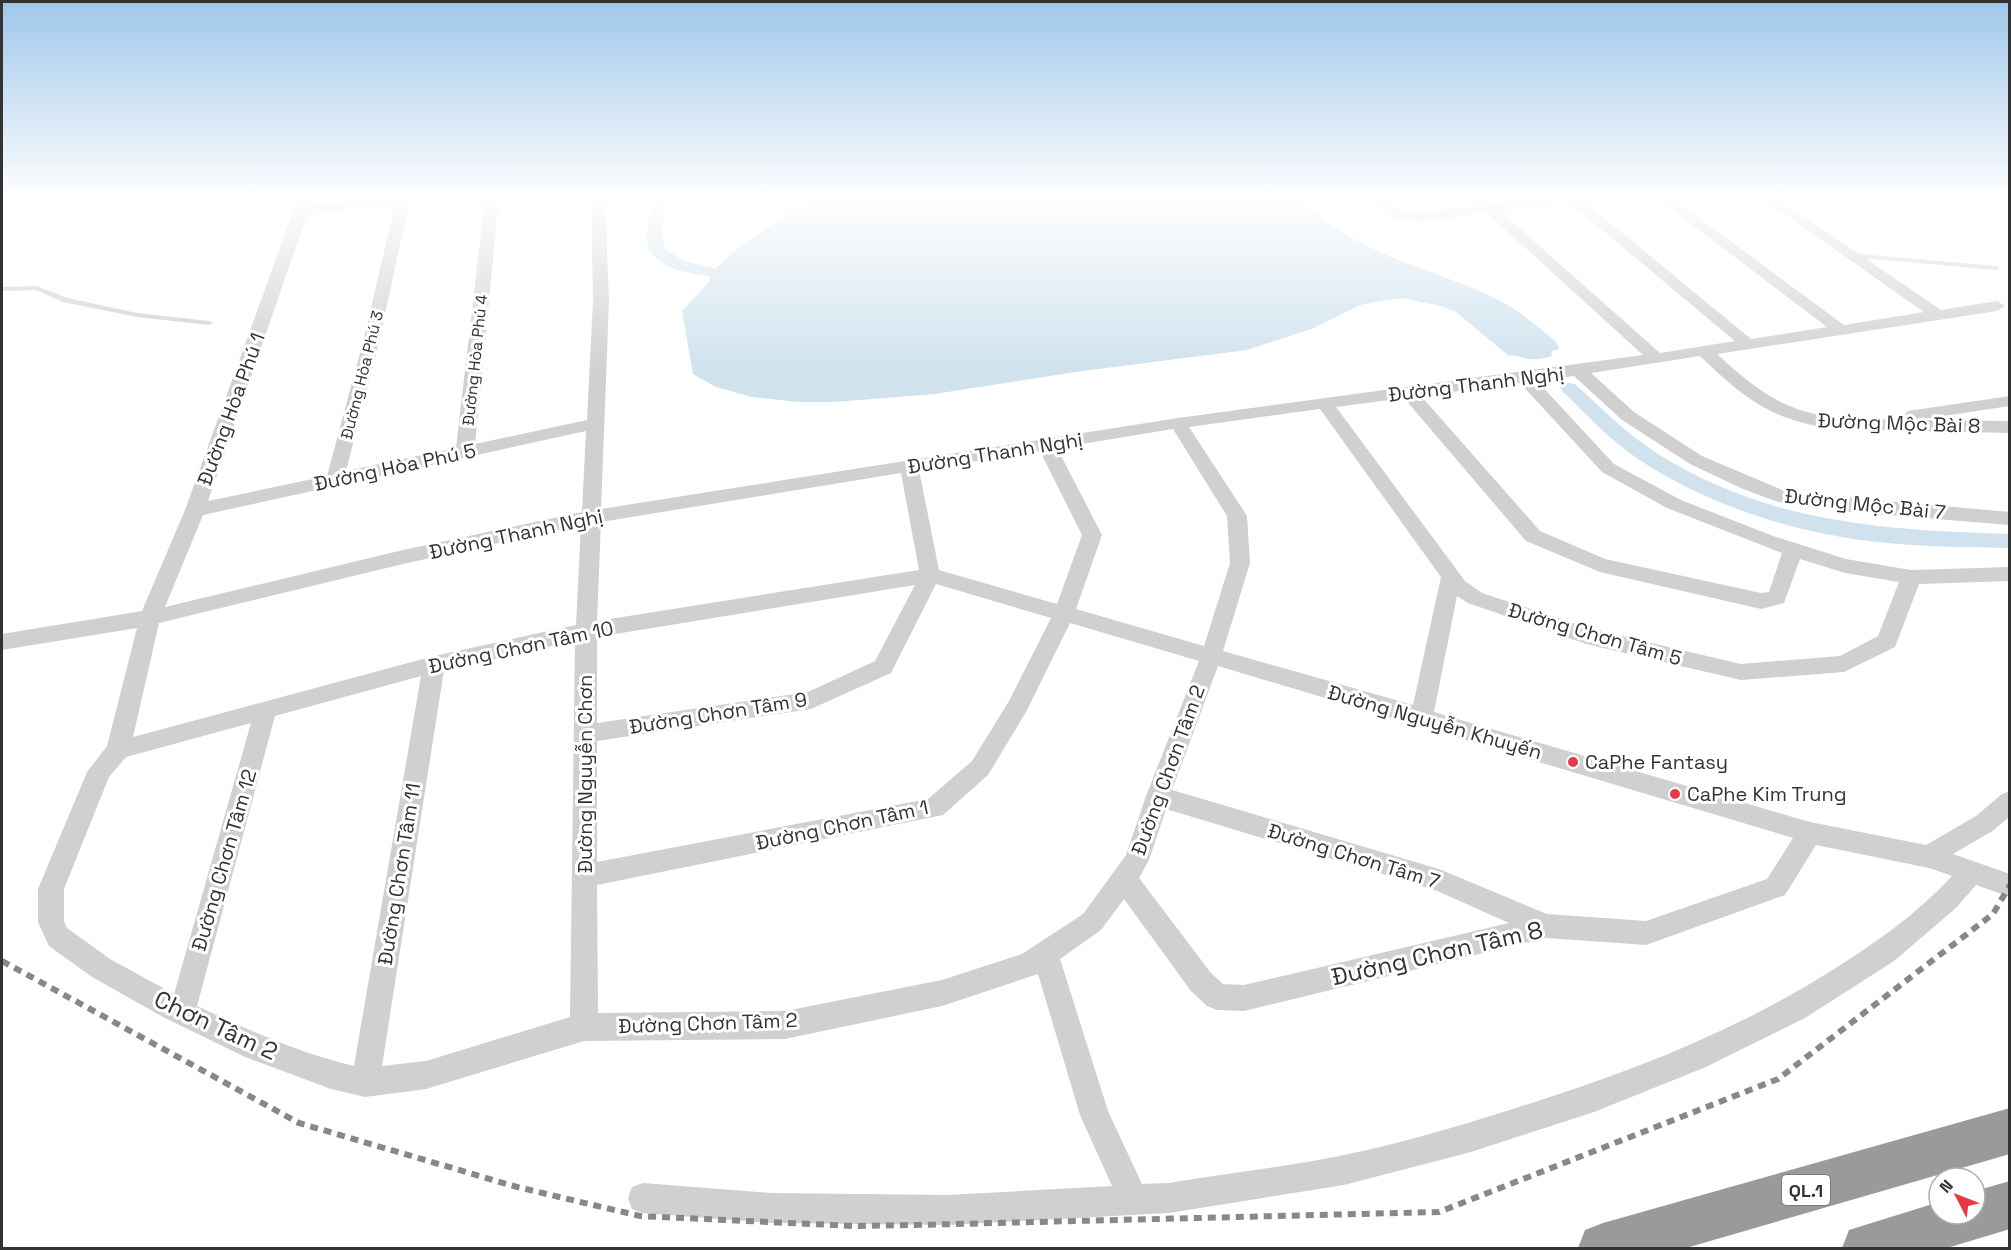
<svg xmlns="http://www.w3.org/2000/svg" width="2011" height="1250" font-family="'Space Grotesk',sans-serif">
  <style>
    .water { fill: #cfe2ee }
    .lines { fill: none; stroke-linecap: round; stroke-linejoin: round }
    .canal { fill: #cfe2ee; fill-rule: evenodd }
    .lane { fill: #d0d0d0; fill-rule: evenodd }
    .street { fill: #d0d0d0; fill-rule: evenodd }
    .highway { fill: #9a9a9a; fill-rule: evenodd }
    .rail { stroke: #888; stroke-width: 6; stroke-dasharray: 8 6; stroke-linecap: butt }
    .poi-dot { fill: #e63946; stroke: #fff; stroke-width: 2 }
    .labels { text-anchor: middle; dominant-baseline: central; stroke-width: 6; stroke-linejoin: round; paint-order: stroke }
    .far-street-label { font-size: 16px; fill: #333; stroke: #fff }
    .shield { fill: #fff; stroke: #707070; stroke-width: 1.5 }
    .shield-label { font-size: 18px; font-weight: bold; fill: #333 }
    .street-label { font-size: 20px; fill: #333; stroke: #fff }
    .poi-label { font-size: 20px; fill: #333; stroke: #fff; text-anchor: start }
    .near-street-label { font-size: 24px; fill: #333; stroke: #fff }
  </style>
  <rect width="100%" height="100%" fill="#fff"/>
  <!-- water -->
  <path class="water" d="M828,198H1303C1347,252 1431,268 1493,297C1516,308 1536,325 1556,342L1559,349L1551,351L1552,356C1545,358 1538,360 1530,359C1522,359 1518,354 1509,356L1456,312L1441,306L1402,298L1363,304L1311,329L1247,350L1075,372L935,394L835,402H797L752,397L716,387L693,374L682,311L708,283L712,272L737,249L795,209Z"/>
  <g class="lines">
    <!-- canal -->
    <g class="canal">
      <path d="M653,198H667L662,233L665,249L684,261L718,269L720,272L718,275L712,277C688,273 645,268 647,235C647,223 652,211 653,198Z"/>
      <path d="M1569,383L1575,384C1601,408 1626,433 1655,452C1766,523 1882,530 2010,534V548C1968,547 1927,547 1886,543C1802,535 1713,508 1641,461C1612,442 1588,416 1563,392L1560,388L1563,384Z"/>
    </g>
    <!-- lane -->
    <g class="lane">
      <polygon points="1848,253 1996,266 2000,268 1996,270 1851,257 1848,257"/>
      <polygon points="37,286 68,298 137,313 209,321 213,323 209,325 137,317 63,302 36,290 2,291 2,287"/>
    </g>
    <!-- street -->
    <path class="street" d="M298,198H312L310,206L382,198H421L419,201L409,203L379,342L346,471L456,448L485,198H499L475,444L587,420L593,301L591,198H605L609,301L601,509L1178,418L1643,355L1486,212C1452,217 1392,235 1370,198H1385L1400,209L1413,213L1478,205L1471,198H1486L1492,203L1541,198H1580L1751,339L1827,327L1657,198H1672L1844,325L1924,312L1762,198H1777L1941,310L1997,301L2005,306L1997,311L1717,354C1790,422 1816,418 1912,420L1905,415L1908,411L2010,396V406L1917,420L2010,421V433L1833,429C1770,419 1745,399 1700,356L1591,373L1634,412L1702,456L1787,492L2010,512V525L1851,512L1778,502L1743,489L1690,464L1622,420L1574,376L1537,381L1614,464L1681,500L1773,536L1846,559L1911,570L2010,567V581L1919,584L1895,647L1844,672L1741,680L1586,644L1468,603L1457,596L1434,712L1810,822L1926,845L1976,816L2002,794L2010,791V816L1994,830L1953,854L2010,874V897L1976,885L1956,908L1894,961L1805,1018L1706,1067L1594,1112L1471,1152L1344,1185L1169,1213L947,1225L771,1223L643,1213L632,1209L628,1198L632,1187L643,1183L771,1193L947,1195L1112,1186L1080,1115L1038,974L942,1006L785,1039L584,1041L426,1089L365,1097L331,1089L245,1057L163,1017L92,977L49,946L38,922V889L87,772L107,746L137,628L2,650V634L142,611L185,510ZM1569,202L1735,341L1660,353L1500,211ZM395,204L363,342L327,476L208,501L307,215ZM1520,383L1602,472L1667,508L1782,553L1769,592L1761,593L1605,559L1540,531L1421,396ZM1404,398L1526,541L1600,572L1761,609L1784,603L1800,559L1845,573L1899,582L1878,636L1840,656L1741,664L1588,628L1482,593L1465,581L1336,407ZM1320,409L1441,577L1413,705L1223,651L1250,563L1247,516L1189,427ZM1173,429L1227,516L1230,563L1204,646L1076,609L1102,535L1057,448ZM586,431L582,512L403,550L165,607L203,515ZM1040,451L1082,535L1057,604L939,570L919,470ZM901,473L919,570L597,621L601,522ZM581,525L576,625L434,656L133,737L159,623L403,564ZM936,584L1051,618L1009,701L972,761L928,799L597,862V741L811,709L891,673ZM915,585L875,661L808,692L597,723V637ZM1070,623L1199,661L1146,796L1126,855L1083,914L1022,954L942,980L785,1011L598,1013L597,885L943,815L988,775L1026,712ZM575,641L570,1017L426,1061L382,1066L444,670ZM1218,666L1793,838L1767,879L1646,921L1547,914L1439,869L1172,790ZM421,676L354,1066C299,1053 248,1030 197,1006L275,716ZM251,723L174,994L110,959L67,928L64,921V889L109,777L126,757ZM1166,809L1435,890L1509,923L1244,985L1223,984L1211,973L1139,878L1149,860ZM1816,845L1929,868L1952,876C1917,914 1874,944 1831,971C1734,1032 1628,1073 1519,1107C1462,1125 1403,1143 1344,1155C1286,1167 1227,1173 1169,1183L1142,1184L1108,1111L1060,959L1101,930L1124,899L1191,991L1207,1006L1217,1010L1244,1011L1546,938L1646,945L1785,895Z"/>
    <!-- highway -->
    <g class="highway">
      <polygon points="2010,1108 2010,1154 1686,1248 1578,1248 1585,1230 1603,1223"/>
      <polygon points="2010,1181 2010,1229 1947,1248 1842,1248 1849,1230 1939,1202 1939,1214 1975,1214 1975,1191"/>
    </g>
    <!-- rail -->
    <polyline class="rail" points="2,961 299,1123 517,1187 640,1216 854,1226 915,1225 1439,1212 1778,1079 1993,914 2010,885"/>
  </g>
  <!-- sky -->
  <linearGradient id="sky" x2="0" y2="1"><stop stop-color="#9ec6ea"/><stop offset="0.53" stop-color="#fff"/><stop offset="1" stop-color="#fff" stop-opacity="0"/></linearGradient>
  <rect width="2011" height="373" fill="url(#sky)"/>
  <!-- markers -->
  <g class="poi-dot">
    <circle cx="1573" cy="762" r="6"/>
    <circle cx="1675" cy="794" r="6"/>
  </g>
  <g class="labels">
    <!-- far-street labels -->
    <g class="far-street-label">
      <text transform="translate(475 360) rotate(-84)">Đường Hòa Phú 4</text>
      <text transform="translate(362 375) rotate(-76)">Đường Hòa Phú 3</text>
    </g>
    <!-- shield labels -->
    <rect class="shield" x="1782" y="1175" width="48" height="30" rx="4.5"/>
    <g class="shield-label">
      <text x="1806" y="1190">QL.1</text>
    </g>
    <!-- street labels -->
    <g class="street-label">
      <text transform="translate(1476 384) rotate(-7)">Đường Thanh Nghị</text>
      <text transform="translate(231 409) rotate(-70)">Đường Hòa Phú 1</text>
      <text transform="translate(1899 423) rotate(2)">Đường Mộc Bài 8</text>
      <text transform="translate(995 453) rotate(-9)">Đường Thanh Nghị</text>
      <text transform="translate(395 467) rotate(-12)">Đường Hòa Phú 5</text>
      <text transform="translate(1865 504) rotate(6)">Đường Mộc Bài 7</text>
      <text transform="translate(516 534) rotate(-12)">Đường Thanh Nghị</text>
      <text transform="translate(1595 634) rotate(16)">Đường Chơn Tâm 5</text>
      <text transform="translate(521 647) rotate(-12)">Đường Chơn Tâm 10</text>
      <text transform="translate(718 713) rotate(-9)">Đường Chơn Tâm 9</text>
      <text transform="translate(1435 722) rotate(16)">Đường Nguyễn Khuyến</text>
      <text transform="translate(1168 770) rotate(-70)">Đường Chơn Tâm 2</text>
      <text transform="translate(585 774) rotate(-90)">Đường Nguyễn Chơn</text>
      <text transform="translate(842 825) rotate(-12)">Đường Chơn Tâm 1</text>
      <text transform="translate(1354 856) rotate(17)">Đường Chơn Tâm 7</text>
      <text transform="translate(224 860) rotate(-74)">Đường Chơn Tâm 12</text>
      <text transform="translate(399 874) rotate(-81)">Đường Chơn Tâm 11</text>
      <text transform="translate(708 1023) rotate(-2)">Đường Chơn Tâm 2</text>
    </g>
    <!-- poi labels -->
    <g class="poi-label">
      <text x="1585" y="762">CaPhe Fantasy</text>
      <text x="1687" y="794">CaPhe Kim Trung</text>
    </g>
    <!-- near-street labels -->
    <g class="near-street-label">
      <text transform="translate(1437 953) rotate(-13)">Đường Chơn Tâm 8</text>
      <text transform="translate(216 1025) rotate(25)">Chơn Tâm 2</text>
    </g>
  </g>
  <!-- border -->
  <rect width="2011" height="1250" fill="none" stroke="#333333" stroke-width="6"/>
  <!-- north arrow -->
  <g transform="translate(1957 1196) rotate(312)"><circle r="28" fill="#ffffff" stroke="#adadad" stroke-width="1.5"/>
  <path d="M0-4.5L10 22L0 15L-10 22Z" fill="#e63946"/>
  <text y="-9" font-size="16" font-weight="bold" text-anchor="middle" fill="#333333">N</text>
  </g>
</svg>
